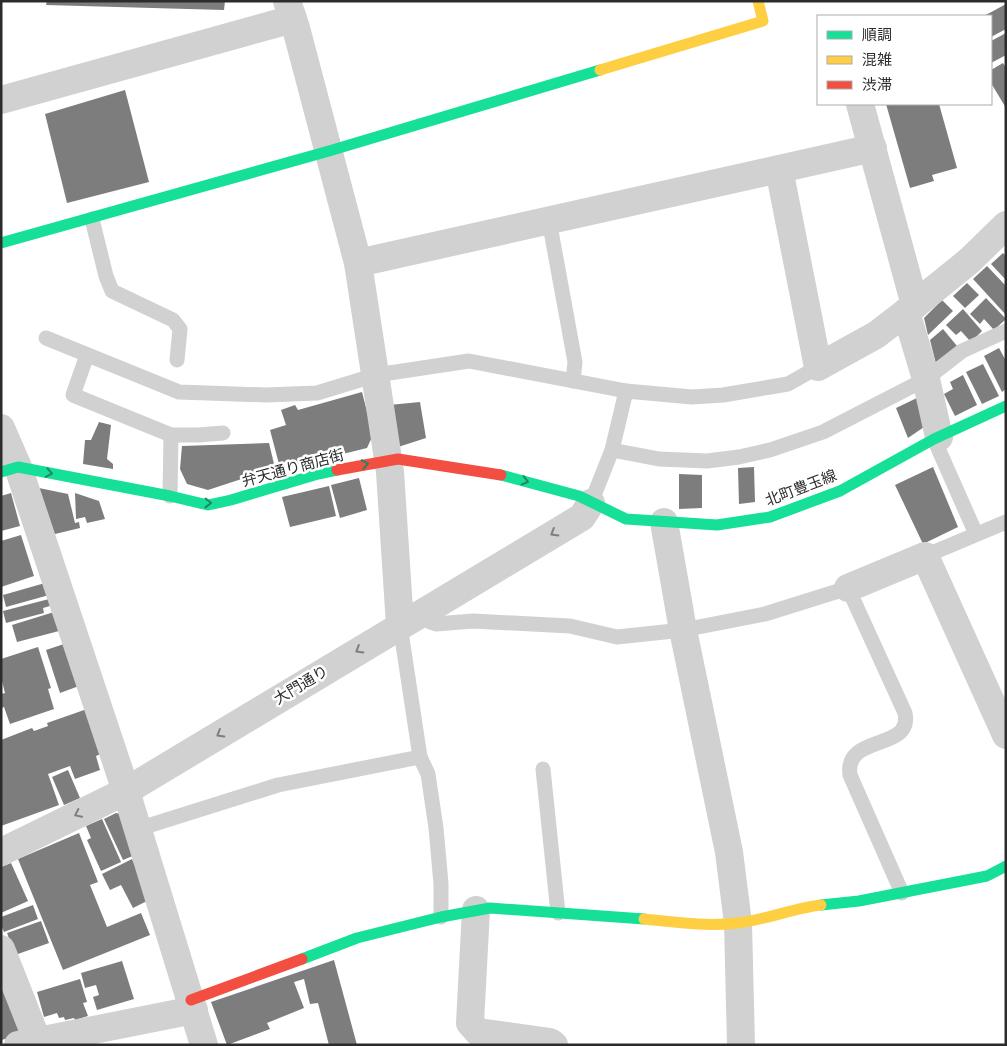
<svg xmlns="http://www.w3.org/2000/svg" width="1007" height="1046" font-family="Cabin,'Noto Sans JP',sans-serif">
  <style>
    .building { fill: #7d7d7d }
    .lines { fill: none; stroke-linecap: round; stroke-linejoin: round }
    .lane { stroke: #d1d1d1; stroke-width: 15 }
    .street { stroke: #d1d1d1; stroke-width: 28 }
    .fast { stroke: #16e098; stroke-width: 11 }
    .slow { stroke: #ffcf43; stroke-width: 11 }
    .jam { stroke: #f24e42; stroke-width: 11 }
    .oneway { stroke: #218662 }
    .oneway2 { stroke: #7e7e7e }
    .labels { text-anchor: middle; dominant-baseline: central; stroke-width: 5; stroke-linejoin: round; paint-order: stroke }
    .street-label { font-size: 15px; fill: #2c2c2c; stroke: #fff }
  </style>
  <rect width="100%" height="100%" fill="#fff"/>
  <!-- building -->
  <g class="building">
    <polygon points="47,1 225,1 224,10 46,5"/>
    <polygon points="1006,4 1006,29 991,37 991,16 984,16"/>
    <polygon points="1006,33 1006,55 991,63 991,53 992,52 991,41"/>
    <polygon points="1003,63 1006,68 1006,108 991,83 991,70"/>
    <polygon points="125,90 149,182 67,203 45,114"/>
    <polygon points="886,104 939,104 957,168 932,175 934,181 910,188"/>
    <polygon points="1003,253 1006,256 1006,280 991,264"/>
    <polygon points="987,266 1006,286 1006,315 973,279"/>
    <polygon points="967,283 979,295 965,308 953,296"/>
    <polygon points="986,298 1006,319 994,330 984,319 980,324 970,314"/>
    <polygon points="942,300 953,311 928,335 924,318"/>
    <polygon points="963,309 982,331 971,342 961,331 956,335 946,325"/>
    <polygon points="943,329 957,346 936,364 930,340"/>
    <polygon points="999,348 1006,361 1006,389 1002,392 984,356"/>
    <polygon points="983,364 999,396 982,404 966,372"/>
    <polygon points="963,375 977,405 955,416 944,394 953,389 950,382"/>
    <polygon points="362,392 373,435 367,448 290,467 289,461 279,464 270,430 286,425 281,410 295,405 298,410"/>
    <polygon points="919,397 927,425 908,438 896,408"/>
    <polygon points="420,402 426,438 395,448 389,405"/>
    <polygon points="99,422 111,425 107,459 113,464 113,469 83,464 85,440 91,440"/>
    <polygon points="269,443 275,468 208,490 187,484 180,469 182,446"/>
    <polygon points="754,467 755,502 739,504 738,468"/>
    <polygon points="933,467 958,527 923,544 895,485"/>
    <polygon points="679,474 702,475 702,508 679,509"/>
    <polygon points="359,478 367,510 340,518 331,485"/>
    <polygon points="329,486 336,516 290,527 282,497"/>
    <polygon points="39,488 68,494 75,523 79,522 80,528 51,535"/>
    <polygon points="11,493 20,526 1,531 1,496"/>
    <polygon points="75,493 99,501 105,519 87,523 85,517 76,519"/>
    <polygon points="21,535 34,576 1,587 1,541"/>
    <polygon points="45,583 49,595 6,607 3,595"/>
    <polygon points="49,599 50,606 43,608 44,613 6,623 3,611"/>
    <polygon points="54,612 59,631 17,642 12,625"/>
    <polygon points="64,644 79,686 60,693 46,650"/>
    <polygon points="38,647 51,688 48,689 54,709 10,724 4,707 1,708 1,694 5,693 1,677 1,659"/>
    <polygon points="87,709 103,753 96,756 100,770 75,779 70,766 48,774 59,805 1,826 1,740 32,728 34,731 48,726 47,723"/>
    <polygon points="68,770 80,798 64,805 52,777"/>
    <polygon points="116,813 121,814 135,855 123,860 104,819"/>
    <polygon points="102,819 121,862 101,871 87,840 91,838 86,826"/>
    <polygon points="79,833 98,882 90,885 107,927 141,913 150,935 63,970 18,859"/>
    <polygon points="132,859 144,884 149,900 133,908 121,885 110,890 102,874"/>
    <polygon points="11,863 28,901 1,913 1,867"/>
    <polygon points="33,905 38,919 4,932 1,925 1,917"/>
    <polygon points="41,921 49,943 15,955 7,933"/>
    <polygon points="334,960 357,1045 329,1045 318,1003 310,1004 304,979 294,982 304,1008 267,1023 270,1029 227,1045 211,1002"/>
    <polygon points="122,961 134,999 97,1010 93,997 99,995 96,985 85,988 81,973"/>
    <polygon points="1,969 26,1034 1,1040"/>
    <polygon points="80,979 87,1002 83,1003 88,1016 75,1020 74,1018 65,1020 64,1017 59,1018 57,1013 44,1017 37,992"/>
  </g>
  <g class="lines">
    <!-- lane -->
    <g class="lane">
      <polyline points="92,219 106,276 112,291 173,320 180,329 177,360"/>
      <polyline points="549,220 575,362 573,381"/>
      <polyline points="46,338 179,392 266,395 317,393 376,375 469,361 626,391"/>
      <polyline points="87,355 73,395 171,435 198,435 223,433"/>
      <polyline points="934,439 976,534"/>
      <polyline points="612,450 659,459 707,461 739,457 770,450 823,432 926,379 962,351 1006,331"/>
      <polyline points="170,496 171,435"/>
      <polyline points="591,503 612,450 626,391 692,397 723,395 788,384 818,367"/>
      <polyline points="925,556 1006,522"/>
      <path d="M423,612L430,622L436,624L473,621L570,626L617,637L683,630L765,614L848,588L905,713C913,752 844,733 850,775L902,893"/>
      <polyline points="420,757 428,774 436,828 441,884 441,917"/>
      <polyline points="543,769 558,913"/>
      <polyline points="138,829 278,785 420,757 400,625"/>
    </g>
    <!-- street -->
    <g class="street">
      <polyline points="287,1 296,28 358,263 390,472 400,625"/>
      <polyline points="1,100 293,19"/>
      <polyline points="860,104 915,305"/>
      <polyline points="779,169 818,367 876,335 906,312 969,261 1006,225"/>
      <polyline points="358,263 873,148"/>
      <polyline points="906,312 926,379 939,437"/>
      <polyline points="1,428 18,467 126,791 204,1045"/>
      <polyline points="664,522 683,630 729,852 738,923 741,1045"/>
      <polyline points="848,588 925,556 1006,735"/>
      <polyline points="1,852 126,791 582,517 591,503"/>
      <polyline points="476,910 470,1023 478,1032 550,1042 554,1045"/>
      <polyline points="1,949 37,1040"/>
      <polyline points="18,1045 194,1010"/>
    </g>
    <!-- fast -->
    <g class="fast">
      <polyline points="1,243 329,151 600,70"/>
      <polyline points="1,472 18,467 170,496 208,505 231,500 318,474 337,470"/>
      <polyline points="501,475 579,496 626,519 717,525 770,517 840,491 934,439 1006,406"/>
      <polyline points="821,905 859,901 987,876 1006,866"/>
      <polyline points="302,959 357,938 441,917 490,908 644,919"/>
    </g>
    <!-- slow -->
    <g class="slow">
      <polyline points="600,70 763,21 758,1"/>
      <path d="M644,919C674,922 707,927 737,923C766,920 793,908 821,905"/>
    </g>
    <!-- jam -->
    <g class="jam">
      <polyline points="337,470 398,459 501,475"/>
      <polyline points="191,1000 302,959"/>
    </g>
  </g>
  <!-- one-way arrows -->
  <defs><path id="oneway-chevron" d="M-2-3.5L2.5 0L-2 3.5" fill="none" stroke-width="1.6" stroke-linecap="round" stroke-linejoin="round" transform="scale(1.25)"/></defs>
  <g class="oneway">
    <use href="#oneway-chevron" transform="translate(365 464) rotate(-12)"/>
    <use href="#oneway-chevron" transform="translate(49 473) rotate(11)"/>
    <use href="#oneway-chevron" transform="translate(525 481) rotate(14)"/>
    <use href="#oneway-chevron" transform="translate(208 503) rotate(1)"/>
  </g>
  <g class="oneway2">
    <use href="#oneway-chevron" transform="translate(554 533) rotate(149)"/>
    <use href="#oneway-chevron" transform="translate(359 650) rotate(149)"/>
    <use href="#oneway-chevron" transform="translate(220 734) rotate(149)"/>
    <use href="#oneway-chevron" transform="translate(78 814) rotate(154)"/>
  </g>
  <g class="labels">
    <!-- street labels -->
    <g class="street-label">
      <text transform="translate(293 468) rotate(-15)">弁天通り商店街</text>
      <text transform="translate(801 488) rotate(-21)">北町豊玉線</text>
      <text transform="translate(301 685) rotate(-31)">大門通り</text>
    </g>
  </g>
  <!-- border -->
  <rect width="1007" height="1046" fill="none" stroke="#2c2c2c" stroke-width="5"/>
  <!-- legend -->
  <rect x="817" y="15" width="175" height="90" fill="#ffffff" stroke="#ababab"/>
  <rect x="827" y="31" width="25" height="8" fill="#16e098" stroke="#ababab"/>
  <text x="862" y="40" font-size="15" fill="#2c2c2c">順調</text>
  <rect x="827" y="56" width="25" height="8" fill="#ffcf43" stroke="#ababab"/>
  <text x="862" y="65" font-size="15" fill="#2c2c2c">混雑</text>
  <rect x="827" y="81" width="25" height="8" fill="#f24e42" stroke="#ababab"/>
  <text x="862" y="90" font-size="15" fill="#2c2c2c">渋滞</text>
</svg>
